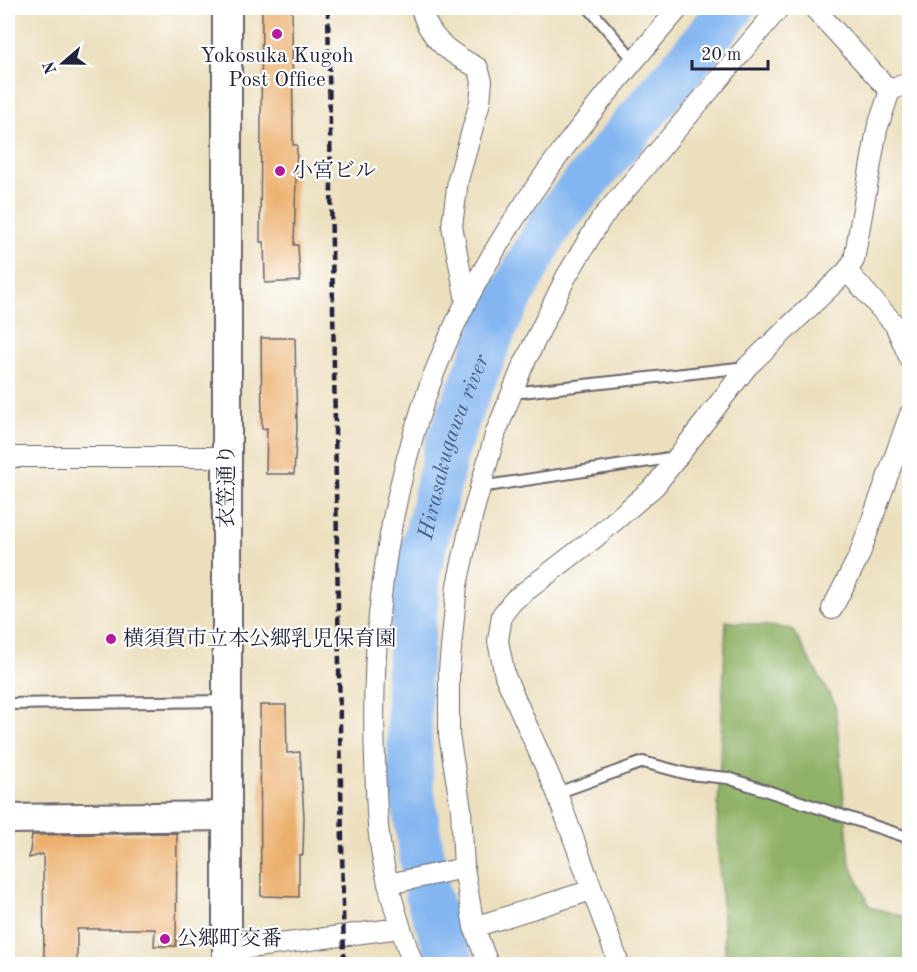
<svg xmlns="http://www.w3.org/2000/svg" width="917" height="972" font-family="'Old Standard TT','Noto Serif JP',serif">
  <style>
    .forest { fill: #90b267; stroke: #596a51; stroke-width: 1.5 }
    .lines { fill: none; stroke-linecap: round; stroke-linejoin: round }
    .river { stroke: #83b6f0; stroke-width: 45 }
    .building { fill: #ecb06e }
    .lane-casing { stroke: #696469; stroke-width: 14 }
    .street-casing { stroke: #696469; stroke-width: 22 }
    .secondary-casing { stroke: #696469; stroke-width: 32 }
    .lane { stroke: #fff; stroke-width: 10 }
    .street { stroke: #fff; stroke-width: 20 }
    .secondary { stroke: #fff; stroke-width: 28 }
    .rail { stroke: #22223b; stroke-width: 4.5; stroke-dasharray: 9 4.5; stroke-linecap: butt }
    .poi-dot { fill: #b5179e; stroke: #fff; stroke-width: 2 }
    .labels { text-anchor: middle; dominant-baseline: central; stroke-width: 4.5; stroke-linejoin: round; paint-order: stroke }
    .poi-label { font-size: 21px; fill: #22223b; stroke: #fff; text-anchor: start }
    .street-label { font-size: 21px; fill: #22223b; stroke: #fff }
    .water-label { font-size: 22px; font-style: italic; fill: #495d83; stroke: #fff }
  </style>
  <rect width="100%" height="100%" fill="#fff"/>
  <filter id="ink" filterUnits="userSpaceOnUse"><feTurbulence type="fractalNoise" baseFrequency=".0167" numOctaves="2"/><feDisplacementMap in="SourceGraphic" scale="12" xChannelSelector="R" yChannelSelector="G"/><feConvolveMatrix kernelMatrix="1 2 1 2 8 2 1 2 1" color-interpolation-filters="sRGB"/></filter>
  <filter id="wash" filterUnits="userSpaceOnUse"><feTurbulence type="fractalNoise" baseFrequency=".008" numOctaves="4" result="noise"/><feDisplacementMap in="SourceGraphic" scale="24" xChannelSelector="R" yChannelSelector="G"/><feGaussianBlur stdDeviation="1.35" result="paint"/><feColorMatrix in="noise" values="0 0 0 0 0 0 0 0 0 0 0 0 0 0 0 0 0 1.4 0 .05"/><feComposite in="paint" operator="in"/></filter>
  <g filter="url(#wash)">
    <rect width="100%" height="100%" fill="#ecdfbe"/>
    <!-- forest -->
    <polygon class="forest" points="726,621 792,629 835,704 850,864 870,907 909,918 910,964 726,964 717,834"/>
    <g class="lines">
      <!-- river -->
      <path class="river" id="s1" d="M452,964L428,897L411,783L408,678L419,568L448,444L495,326L549,226L732,8"/>
    </g>
    <g id="blocks">
      <!-- building -->
      <g class="building">
        <polygon points="262,8 292,8 293,145 297,145 294,245 298,245 300,281 265,283 264,242 260,242"/>
        <polygon points="261,338 295,338 297,428 294,474 266,474 267,428 262,429"/>
        <polygon points="260,705 286,705 287,753 300,752 304,817 303,855 299,855 299,897 261,896"/>
        <polygon points="177,833 176,946 154,946 155,929 77,929 77,964 44,964 43,854 29,858 32,835"/>
      </g>
    </g>
  </g>
  <g filter="url(#ink)">
    <use href="#blocks" fill-opacity="0" stroke="#696469" stroke-width="1.5"/>
    <g class="lines">
      <defs>
        <g id="lane">
          <polyline points="589,8 634,60"/>
          <polyline points="512,393 747,367"/>
          <polyline points="480,487 676,457"/>
          <polyline points="8,704 226,701"/>
          <polyline points="557,793 643,762 688,774 728,778 910,838"/>
        </g>
        <g id="street">
          <path d="M421,8C429,40 450,53 478,68L482,81L480,102L458,180L452,226L466,301"/>
          <polyline points="814,8 890,91"/>
          <polyline points="847,271 895,325 910,359"/>
          <polyline points="8,457 227,457"/>
          <polyline points="832,609 859,556 910,414"/>
          <polyline points="388,884 464,868"/>
          <polyline points="474,927 592,890"/>
          <polyline points="227,951 400,928"/>
          <path d="M413,964C399,925 386,885 380,843C376,816 376,787 375,759C369,606 396,437 467,300C524,190 599,101 679,8"/>
          <polyline points="488,964 474,927 464,868 461,809 449,735 449,670 457,585 473,513 496,432 522,368 566,277 601,219 779,8"/>
          <polyline points="619,964 557,793 505,676 498,641 502,615 514,600 596,537 655,486 747,367 847,271 854,260 877,129 890,91 910,81"/>
        </g>
        <g id="secondary">
          <polyline points="8,819 227,816"/>
          <polyline points="227,964 227,8"/>
        </g>
      </defs>
      <!-- lane casing -->
      <use href="#lane" class="lane-casing"/>
      <!-- street casing -->
      <use href="#street" class="street-casing"/>
      <!-- secondary casing -->
      <use href="#secondary" class="secondary-casing"/>
      <!-- lane -->
      <use href="#lane" class="lane"/>
      <!-- street -->
      <use href="#street" class="street"/>
      <!-- secondary -->
      <use href="#secondary" class="secondary"/>
      <!-- rail -->
      <polyline class="rail" points="328,8 344,964"/>
    </g>
  </g>
  <!-- markers -->
  <g class="poi-dot">
    <circle cx="277" cy="34" r="6"/>
    <circle cx="280" cy="171" r="6"/>
    <circle cx="111" cy="639" r="6"/>
    <circle cx="165" cy="939" r="6"/>
  </g>
  <g class="labels">
    <!-- poi labels -->
    <g class="poi-label">
      <text x="277" y="56" text-anchor="middle">Yokosuka Kugoh<tspan x="277" dy="24">Post Office</tspan></text>
      <text x="292" y="171">小宮ビル</text>
      <text x="123" y="639">横須賀市立本公郷乳児保育園</text>
      <text x="177" y="939">公郷町交番</text>
    </g>
    <!-- street labels -->
    <g class="street-label">
      <text transform="translate(227 486) rotate(-90)">衣笠通り</text>
    </g>
    <!-- water labels -->
    <g class="water-label">
      <text stroke="none"><textPath href="#s1" startOffset="528">Hirasakugawa river</textPath></text>
    </g>
  </g>
  <!-- margin -->
  <rect width="917" height="972" fill="none" stroke="#fff" stroke-width="30"/>
  <!-- north arrow -->
  <g transform="translate(63 63) rotate(250)" stroke="#ffffff" stroke-width="4.5" paint-order="stroke">
  <path d="M0-4.5L10 22L0 15L-10 22Z" fill="#22223b"/>
  <text y="-9" font-size="16" font-weight="bold" text-anchor="middle" fill="#22223b">N</text>
  </g>
  <!-- scale -->
  <path d="M692 60v9h76v-9" fill="none" stroke="#22223b" stroke-width="3"/>
  <text x="701" y="60" font-size="18" fill="#22223b" stroke="#ffffff" stroke-width="4.5" paint-order="stroke">20 m</text>
</svg>
